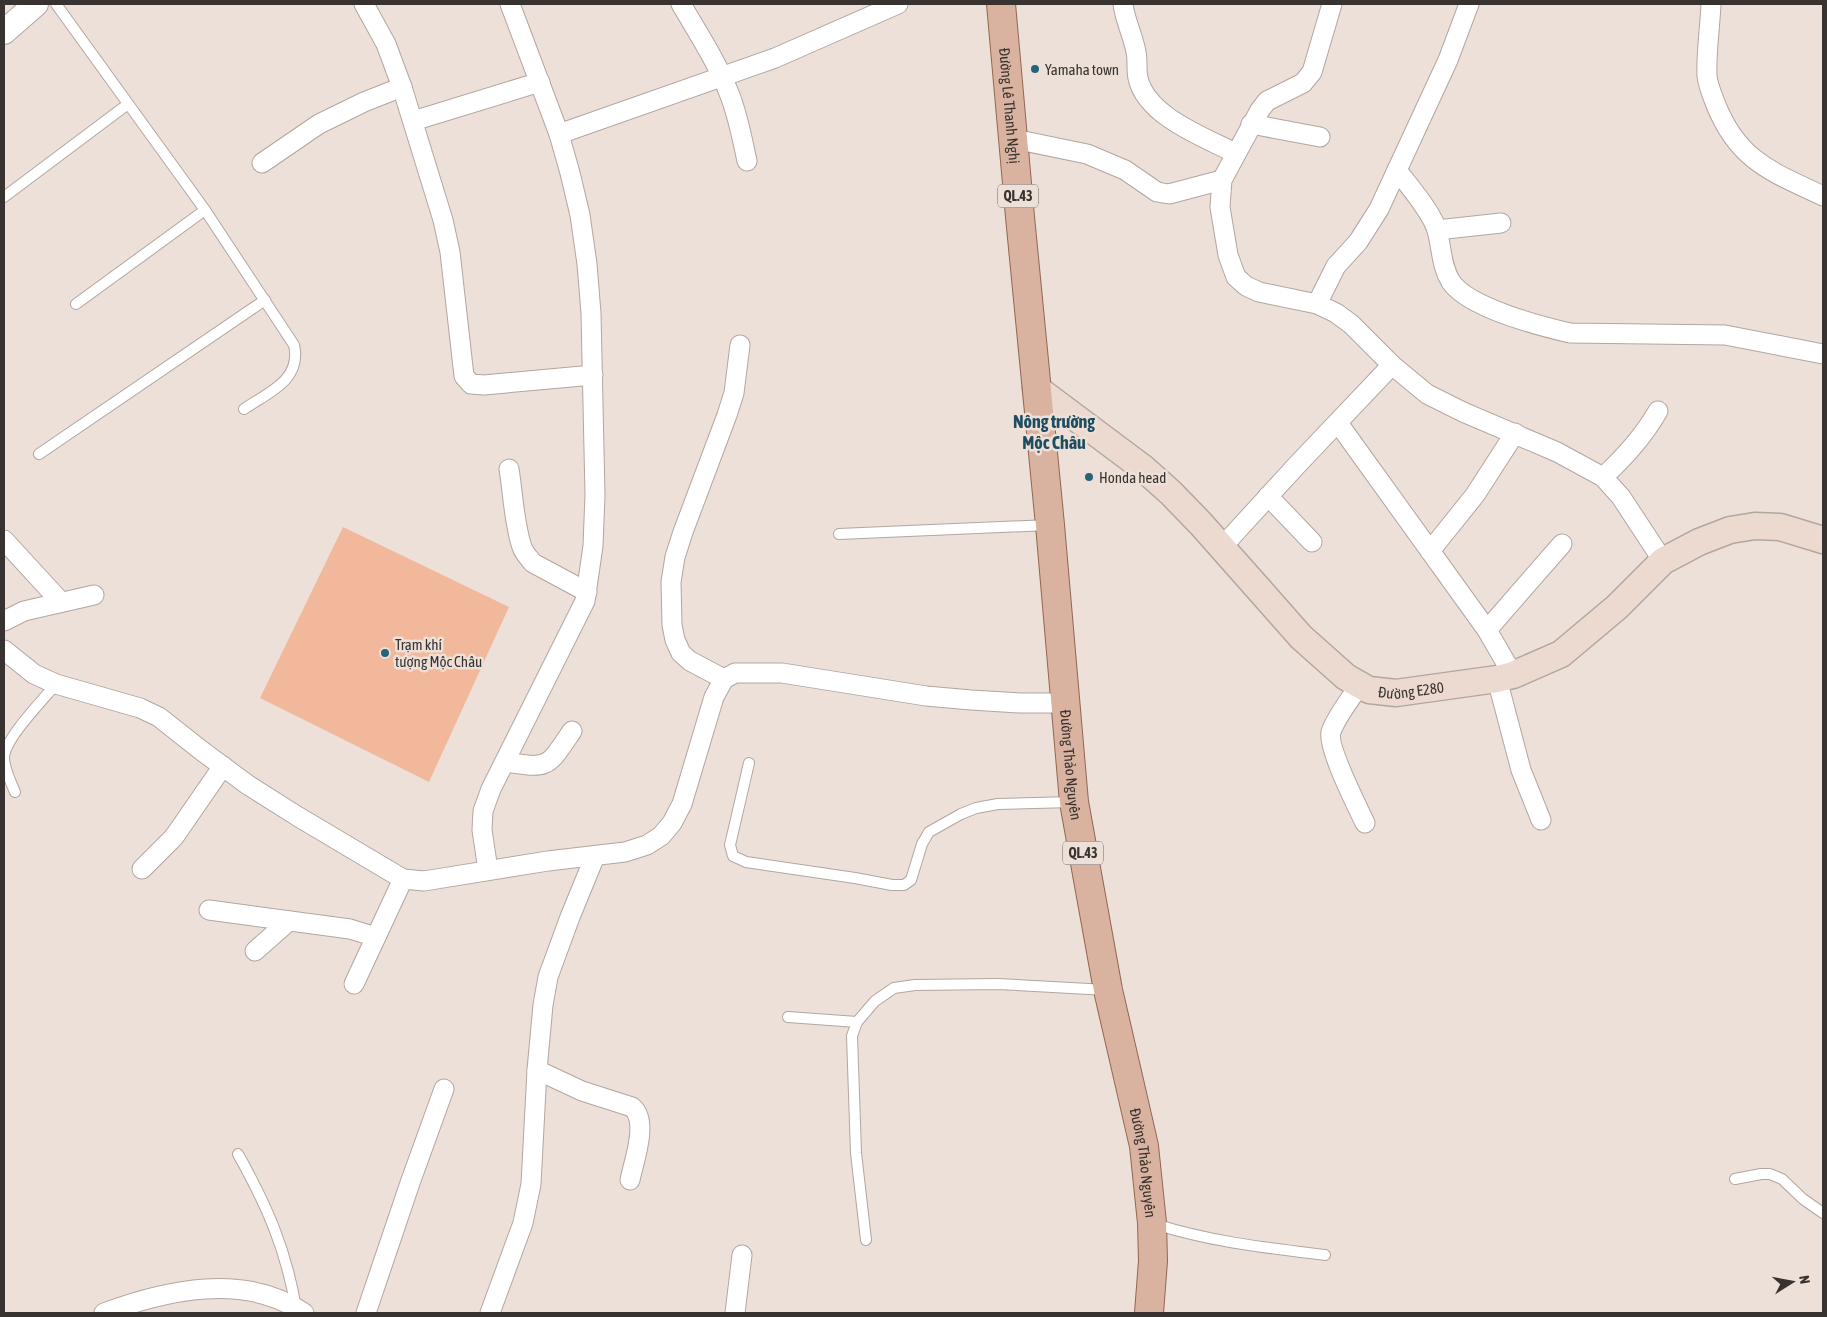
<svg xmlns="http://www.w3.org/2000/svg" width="1827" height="1317" font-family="'Asap Condensed',sans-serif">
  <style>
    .building { fill: #f2b89c }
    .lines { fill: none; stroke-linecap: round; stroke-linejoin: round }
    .service-casing { stroke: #b2a6a0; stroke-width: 12 }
    .minor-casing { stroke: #b2a6a0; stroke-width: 21 }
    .tertiary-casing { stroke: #b2a6a0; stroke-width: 26 }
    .secondary-casing { stroke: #b2a6a0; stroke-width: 29 }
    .primary-casing { stroke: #916650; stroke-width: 30 }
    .service { stroke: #fff; stroke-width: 10 }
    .minor { stroke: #fff; stroke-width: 19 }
    .tertiary { stroke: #fff; stroke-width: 24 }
    .secondary { stroke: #ecd9d0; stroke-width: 26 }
    .primary { stroke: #dab3a0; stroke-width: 28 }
    .poi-dot { fill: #26627a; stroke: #ede0d9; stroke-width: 2 }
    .labels { text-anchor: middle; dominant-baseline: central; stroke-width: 5; stroke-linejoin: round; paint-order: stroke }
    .shield { fill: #ede0d9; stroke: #6e6763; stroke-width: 1 }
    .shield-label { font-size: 14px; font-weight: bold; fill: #383330 }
    .poi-label { font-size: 15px; fill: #383330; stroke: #ede0d9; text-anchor: start }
    .street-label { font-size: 15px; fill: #383330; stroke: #ede0d9 }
    .quarter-label { font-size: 18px; font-weight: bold; fill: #1e4d60; stroke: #ede0d9 }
  </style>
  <rect width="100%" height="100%" fill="#ede0d9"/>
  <!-- building -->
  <polygon class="building" points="343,527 509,607 429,782 260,698"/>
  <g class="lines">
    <defs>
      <g id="service">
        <path d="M56,4L205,210L294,345C302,380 269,392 244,409"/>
        <polyline points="4,197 128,104"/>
        <polyline points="76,304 205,210"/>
        <polyline points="39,454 265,300"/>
        <polyline points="839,534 1049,525"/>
        <polyline points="749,763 730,845 733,856 746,862 855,878 892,885 904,885 911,880 922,844 929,832 961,814 976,808 998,804 1073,802"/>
        <path d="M15,792C11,782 5,771 4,759C3,740 43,700 56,684"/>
        <polyline points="788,1017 857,1022"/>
        <path d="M238,1154C267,1206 286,1249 296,1308"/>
        <polyline points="1735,1179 1761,1174 1770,1174 1782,1179 1803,1199 1823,1213"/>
        <path d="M1155,1224C1211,1242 1268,1248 1325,1255"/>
        <polyline points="866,1240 856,1153 852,1036 857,1022 875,1001 894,988 915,985 998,984 1107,990"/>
      </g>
      <g id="minor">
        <polyline points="364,4 386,44 402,87 443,220 450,252 464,376 471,384 484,385 593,375"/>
        <path d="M681,4C698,33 717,62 729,93C738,115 742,138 747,161"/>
        <path d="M1123,4C1125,21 1133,35 1136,52C1138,60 1136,70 1138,78C1146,116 1204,137 1235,153"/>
        <polyline points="1332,4 1312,72 1303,83 1267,101 1260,110 1222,180 1220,207 1228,255 1236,277 1246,286 1259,292 1317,304 1336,313 1351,324 1392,365 1427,394 1463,412 1557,452 1603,477 1621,497 1663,561"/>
        <path d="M1711,4C1710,28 1706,52 1707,76C1708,86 1713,97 1716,105C1739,162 1773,172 1823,196"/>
        <polyline points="413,121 540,82"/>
        <polyline points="1251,124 1320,137"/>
        <polyline points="559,134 775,58 898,4"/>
        <polyline points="1014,139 1087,154 1125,170 1157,192 1169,194 1222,180"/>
        <polyline points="262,163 319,124 364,102 402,87"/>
        <path d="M1397,170C1408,185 1433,213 1437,231C1442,248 1441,266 1451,282C1469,308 1540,326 1570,333L1725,335L1823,354"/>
        <polyline points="1437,230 1501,223"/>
        <polyline points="1317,304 1336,266 1358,242 1379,209 1448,60 1469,4"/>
        <polyline points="1338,423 1487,630 1513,675"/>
        <path d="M509,469C513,493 514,524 522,547C524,553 529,558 533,563L587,592"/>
        <path d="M1603,477C1625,457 1643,437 1658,411"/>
        <polyline points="1268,496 1312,542"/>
        <polyline points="4,540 61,602"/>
        <polyline points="1222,547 1297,465 1392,365"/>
        <polyline points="1430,551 1475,495 1515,433"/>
        <polyline points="4,621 24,611 94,595"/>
        <polyline points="1487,630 1562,544"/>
        <polyline points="4,650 34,674 56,684 140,708 159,717 202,751 248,785 297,816 403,879 424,881 548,861 625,852 647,845 661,836 672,823 682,804 714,697 724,679 735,673 782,673 926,696 971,700 1020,703 1065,703"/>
        <polyline points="724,679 690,661 681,653 675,640 672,625 671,582 675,557 683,532 727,415 734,393 740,345"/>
        <polyline points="1497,679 1521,770 1541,820"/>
        <path d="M1360,685C1351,698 1336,717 1331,732C1327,747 1357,806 1365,823"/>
        <path d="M505,762C549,769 547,768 572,731"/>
        <polyline points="142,869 174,837 223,766"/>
        <polyline points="488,870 482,830 483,811 491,789 585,601 593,546 595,495 591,313 587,264 580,215 570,173 559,134 510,4"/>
        <polyline points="209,910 350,929 376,937"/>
        <polyline points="255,951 289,921"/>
        <polyline points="354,984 403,879"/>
        <path d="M537,1070L582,1091L632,1107C649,1121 634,1160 630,1180"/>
        <path d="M104,1313C166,1290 245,1272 304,1313"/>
        <polyline points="366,1313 410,1183 444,1089"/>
        <polyline points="490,1313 523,1223 531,1184 537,1070 543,1005 548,977 570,917 595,856"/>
        <polyline points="735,1313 742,1255"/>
      </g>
      <polyline id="tertiary" points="4,32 36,4"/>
      <g id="secondary">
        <path id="s1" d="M1036,388L1143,468L1171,493L1201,524L1301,637L1346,677L1369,690L1396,693L1497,679L1513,675L1561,654L1617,607L1663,561L1699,542L1730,530L1755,526L1780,527L1823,540"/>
      </g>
      <g id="primary">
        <path id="s2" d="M1001,4L1020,217L1050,525L1074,802L1108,990L1144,1146L1152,1223L1153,1261L1149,1313"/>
      </g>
    </defs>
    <!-- service casing -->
    <use href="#service" class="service-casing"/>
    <!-- minor casing -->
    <use href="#minor" class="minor-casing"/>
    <!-- tertiary casing -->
    <use href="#tertiary" class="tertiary-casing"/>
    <!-- secondary casing -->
    <use href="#secondary" class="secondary-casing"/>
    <!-- primary casing -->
    <use href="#primary" class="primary-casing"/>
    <!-- service -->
    <use href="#service" class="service"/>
    <!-- minor -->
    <use href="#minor" class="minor"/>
    <!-- tertiary -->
    <use href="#tertiary" class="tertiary"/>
    <!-- secondary -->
    <use href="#secondary" class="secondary"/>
    <!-- primary -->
    <use href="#primary" class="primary"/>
  </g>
  <!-- markers -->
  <g class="poi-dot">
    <circle cx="1035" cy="69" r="5"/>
    <circle cx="1089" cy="477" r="5"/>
    <circle cx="385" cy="653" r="5"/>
  </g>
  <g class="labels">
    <!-- shield labels -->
    <g class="shield">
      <rect x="998" y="184.5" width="40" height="23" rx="4"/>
      <rect x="1063" y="841.5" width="40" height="23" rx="4"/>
    </g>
    <g class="shield-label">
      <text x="1018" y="196">QL.43</text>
      <text x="1083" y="853">QL.43</text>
    </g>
    <!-- poi labels -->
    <g class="poi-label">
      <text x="1045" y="69">Yamaha town</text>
      <text x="1099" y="477">Honda head</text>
      <text x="395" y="644">Trạm khí<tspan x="395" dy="17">tượng Mộc Châu</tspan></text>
    </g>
    <!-- street labels -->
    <g class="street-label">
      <text stroke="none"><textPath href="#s2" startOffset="102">Đường Lê Thanh Nghị</textPath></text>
      <text stroke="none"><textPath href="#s1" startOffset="494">Đường E280</textPath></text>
      <text stroke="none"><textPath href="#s2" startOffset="764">Đường Thảo Nguyên</textPath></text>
      <text stroke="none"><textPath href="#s2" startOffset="1169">Đường Thảo Nguyên</textPath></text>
    </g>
    <!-- quarter labels -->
    <g class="quarter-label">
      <text x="1054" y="421">Nông trường<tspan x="1054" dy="21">Mộc Châu</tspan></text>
    </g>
  </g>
  <!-- border -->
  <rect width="1827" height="1317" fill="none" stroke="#383330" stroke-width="10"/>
  <!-- north arrow -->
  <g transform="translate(1792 1282) rotate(79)" stroke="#ede0d9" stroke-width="4" paint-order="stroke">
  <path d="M0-4L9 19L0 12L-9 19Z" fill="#383330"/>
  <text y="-8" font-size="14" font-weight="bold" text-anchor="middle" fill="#383330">N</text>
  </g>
</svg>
